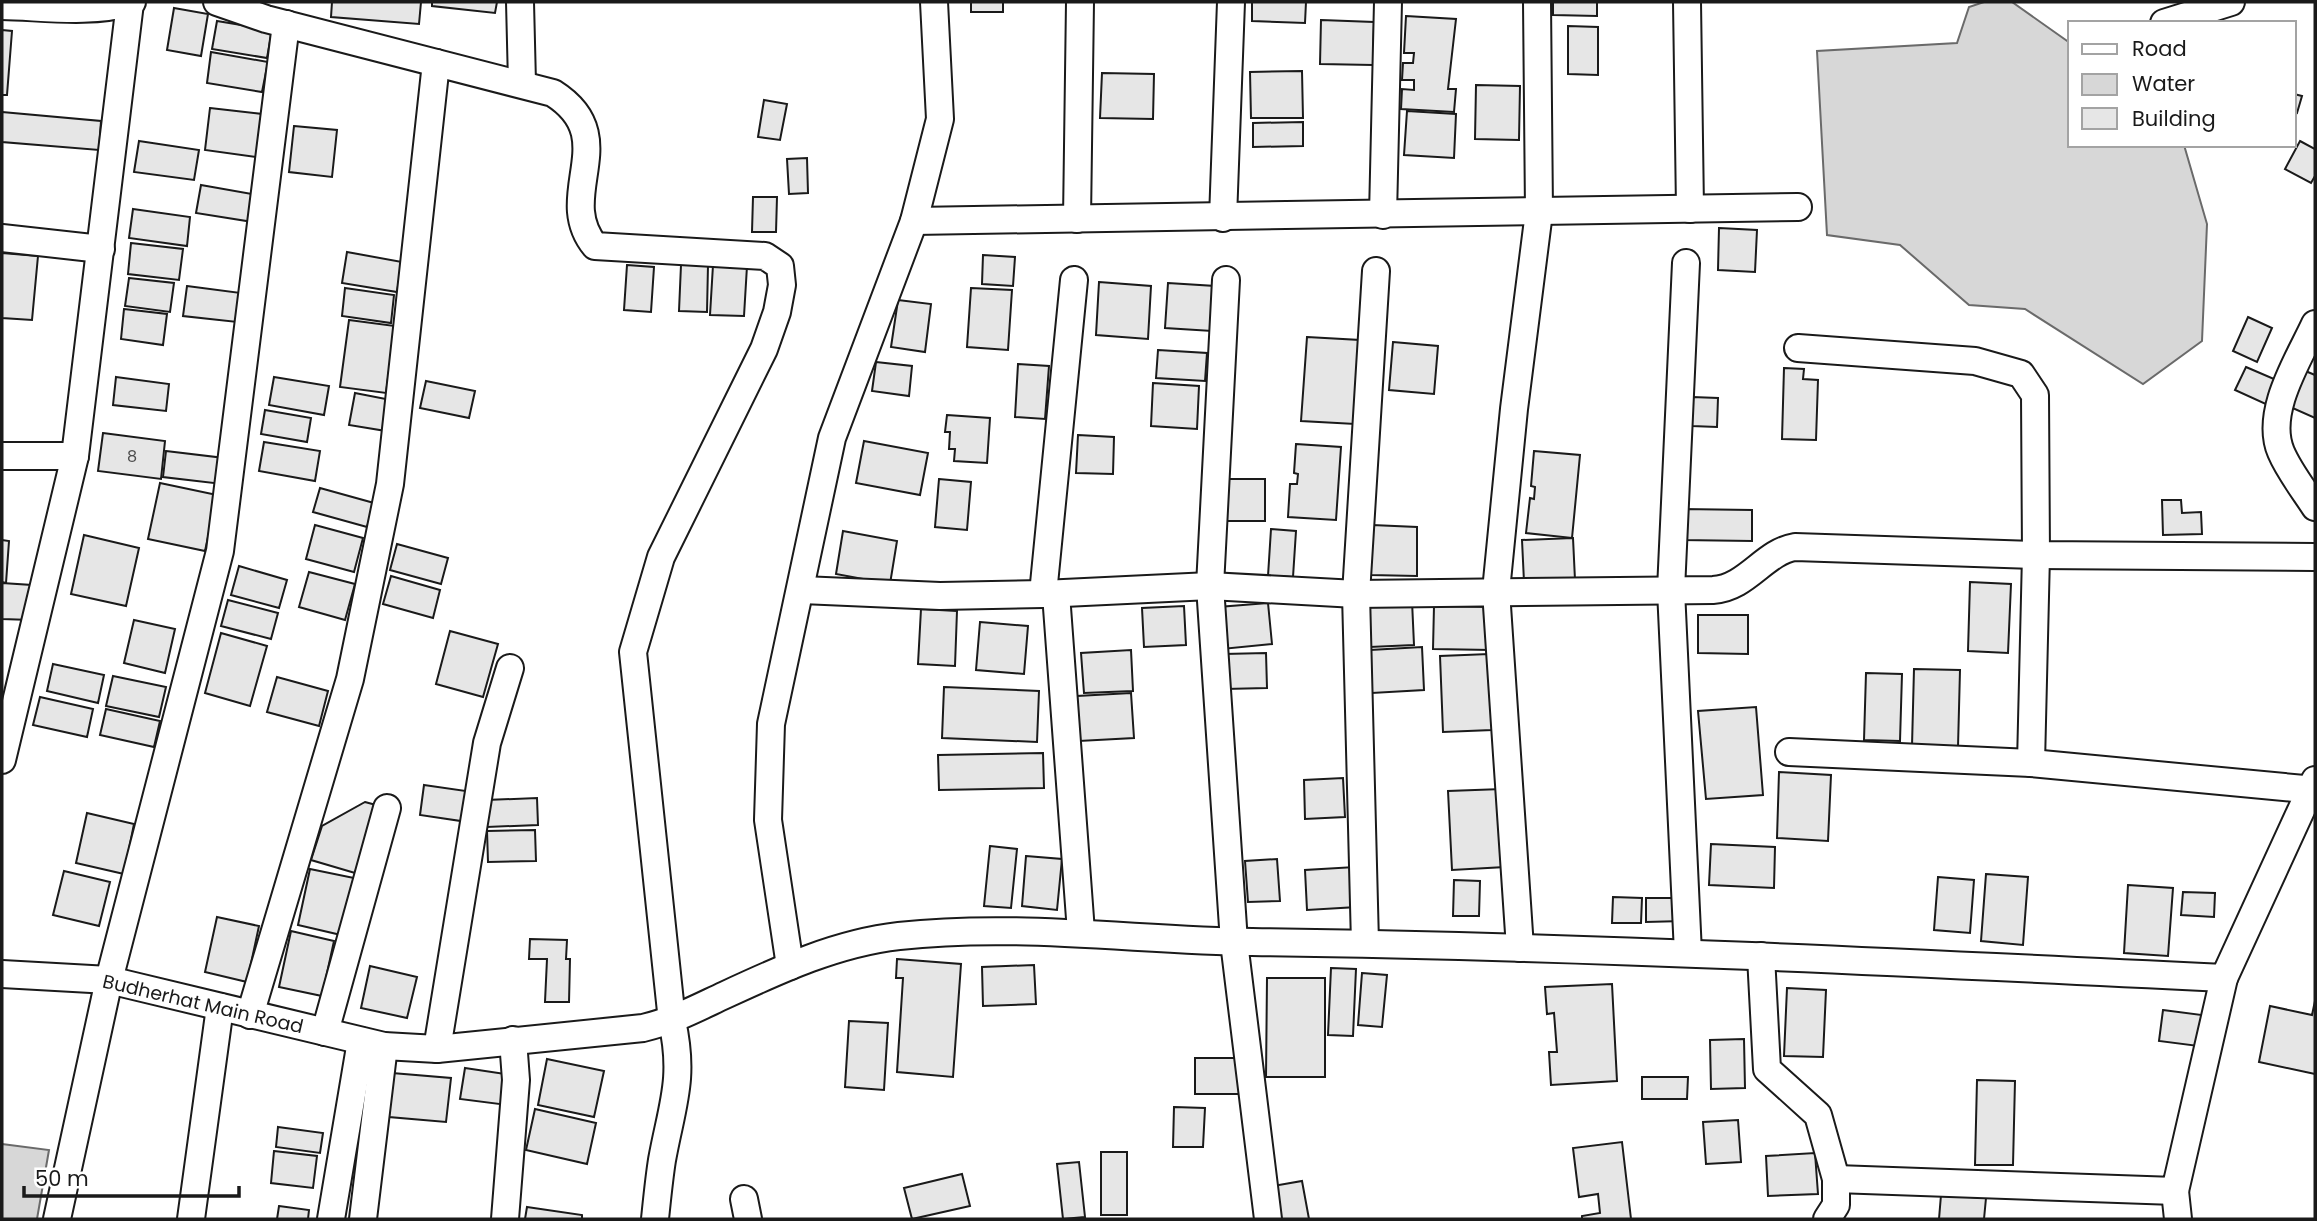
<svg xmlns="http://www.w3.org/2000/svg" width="2317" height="1221" font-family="Poppins,sans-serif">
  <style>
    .water { fill: #d7d7d7; stroke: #6a6a6a; stroke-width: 2 }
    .building { fill: #e6e6e6; stroke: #1a1a1a; stroke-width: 2 }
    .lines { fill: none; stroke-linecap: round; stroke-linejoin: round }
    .minor-casing { stroke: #1a1a1a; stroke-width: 30 }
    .minor { stroke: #fff; stroke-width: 26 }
    .labels { text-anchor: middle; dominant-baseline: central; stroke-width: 5; stroke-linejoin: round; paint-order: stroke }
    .number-label { font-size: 16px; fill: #4d4d4d }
    .street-label { font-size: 19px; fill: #1a1a1a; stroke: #fff }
  </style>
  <rect width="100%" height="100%" fill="#fff"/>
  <!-- water -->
  <g class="water">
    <polygon points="1984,2 2012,2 2070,43 2070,145 2184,145 2207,224 2202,341 2143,384 2025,309 1969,305 1900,245 1827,235 1817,51 1957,43 1969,7"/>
    <polygon points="2,1144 49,1150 37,1219 2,1219"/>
  </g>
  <!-- building -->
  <g class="building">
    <polygon points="332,2 421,2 419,24 331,17"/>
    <polygon points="432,2 497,2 495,13 432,6"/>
    <rect x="971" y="2" width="32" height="10"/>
    <polygon points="1252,2 1306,2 1305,23 1252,21"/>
    <polygon points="1553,2 1597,2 1597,16 1553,15"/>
    <polygon points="174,8 208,14 201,56 167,50"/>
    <polygon points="1406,16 1456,19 1448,89 1456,89 1454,112 1401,109 1402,89 1414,90 1414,80 1402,80 1403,63 1413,63 1414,53 1404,53"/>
    <polygon points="1321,20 1374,22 1373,65 1320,64"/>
    <polygon points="217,21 272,30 267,58 212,49"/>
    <polygon points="1568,26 1598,27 1598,75 1568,74"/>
    <polygon points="2,30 12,31 7,95 2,95"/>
    <polygon points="211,52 268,62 262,92 207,83"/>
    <polygon points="1302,71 1303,118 1251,118 1250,72"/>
    <polygon points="1102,73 1154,74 1153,119 1100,118"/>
    <polygon points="1476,85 1520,86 1519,140 1475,139"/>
    <polygon points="2294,94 2302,96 2297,113 2294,112"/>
    <polygon points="764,100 787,104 780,140 758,137"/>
    <polygon points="210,108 262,114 256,157 205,150"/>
    <polygon points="1407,111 1456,114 1454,158 1404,155"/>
    <polygon points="2,112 101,121 99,150 2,142"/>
    <polygon points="1303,122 1303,146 1253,147 1253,123"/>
    <polygon points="294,126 337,130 332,177 289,172"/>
    <polygon points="139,141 199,150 194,180 134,172"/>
    <polygon points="2300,141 2315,149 2315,176 2311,183 2285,169"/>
    <polygon points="807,158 808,193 789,194 787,159"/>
    <polygon points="201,185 257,195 253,222 196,213"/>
    <polygon points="753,197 777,197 776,232 752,232"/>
    <polygon points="133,209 190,217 187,246 129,238"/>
    <polygon points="1719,228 1757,230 1755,272 1718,270"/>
    <polygon points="131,243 183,249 179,280 128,274"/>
    <polygon points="347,252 402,262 397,292 342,283"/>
    <polygon points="2,253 38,256 32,320 2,318"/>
    <polygon points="983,255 1015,257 1013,286 982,284"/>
    <polygon points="627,265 654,267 651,312 624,310"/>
    <polygon points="681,265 708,265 707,312 679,311"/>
    <polygon points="713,265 747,266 744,316 710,315"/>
    <polygon points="129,278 174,283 170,312 125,306"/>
    <polygon points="1099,282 1151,286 1148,339 1096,335"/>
    <polygon points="1168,283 1215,286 1212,331 1165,328"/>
    <polygon points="187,286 241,293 237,322 183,316"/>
    <polygon points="345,288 394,295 391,323 342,316"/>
    <polygon points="971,288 1012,290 1008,350 967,347"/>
    <polygon points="898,300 931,304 925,352 891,347"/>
    <polygon points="124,309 167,314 163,345 121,339"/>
    <polygon points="2248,317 2272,328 2257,362 2233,351"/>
    <polygon points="349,320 395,326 386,393 340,387"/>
    <polygon points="1307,337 1360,340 1355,424 1301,421"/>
    <polygon points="1393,342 1438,346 1434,394 1389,390"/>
    <polygon points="1158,350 1207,353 1205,381 1156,378"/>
    <polygon points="876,362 912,366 909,396 872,391"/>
    <polygon points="1018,364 1049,366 1045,419 1015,417"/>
    <polygon points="2246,367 2281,382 2270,406 2235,390"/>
    <polygon points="1784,368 1804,369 1803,379 1818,380 1816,440 1782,439"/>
    <polygon points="2303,370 2315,375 2315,418 2288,406"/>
    <polygon points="116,377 169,384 166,411 113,405"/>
    <polygon points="274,377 329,386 324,415 269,405"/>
    <polygon points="426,381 475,391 469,418 420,408"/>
    <polygon points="1153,383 1199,386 1197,429 1151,426"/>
    <polygon points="355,393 391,400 386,431 349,425"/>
    <polygon points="1692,397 1718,398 1717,427 1692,426"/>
    <polygon points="265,410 311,418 307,442 261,434"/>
    <polygon points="947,415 990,418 987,463 954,461 955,449 949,449 950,432 945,432"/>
    <polygon points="103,433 165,441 161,479 98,471"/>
    <polygon points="1078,435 1114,437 1113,474 1076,473"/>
    <polygon points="864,441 928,453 920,495 856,483"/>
    <polygon points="264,442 320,451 315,481 259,471"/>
    <polygon points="1296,444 1341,447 1336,520 1288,517 1290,484 1297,484 1298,474 1294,473"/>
    <polygon points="166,451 224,458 222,484 163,477"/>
    <polygon points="1534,451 1580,455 1572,538 1526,533 1530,498 1534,499 1535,487 1531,486"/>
    <polygon points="939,479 971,482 967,530 935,527"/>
    <rect x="1223" y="479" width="42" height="42"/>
    <polygon points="160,483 217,495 205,551 148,539"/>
    <polygon points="320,488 374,503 367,527 313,512"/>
    <polygon points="2162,500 2181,500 2182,513 2201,512 2202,534 2163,535"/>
    <polygon points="1682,509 1752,510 1752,541 1681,540"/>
    <polygon points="315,525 363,538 354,572 306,559"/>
    <polygon points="1372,525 1417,527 1417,576 1370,575"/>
    <polygon points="1271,529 1296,531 1293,577 1268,576"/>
    <polygon points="843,531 897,541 890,584 836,574"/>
    <polygon points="84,535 139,548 126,606 71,594"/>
    <polygon points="1573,538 1575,580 1524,582 1522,540"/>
    <polygon points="2,540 9,541 6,583 2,582"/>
    <polygon points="397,544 448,558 441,584 390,570"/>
    <polygon points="239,566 287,580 279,608 231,595"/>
    <polygon points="309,572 355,584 345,620 299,607"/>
    <polygon points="391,576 440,590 433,618 383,604"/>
    <polygon points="1970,582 2011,584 2008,653 1968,651"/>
    <polygon points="2,583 32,585 31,620 2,619"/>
    <polygon points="228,600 278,613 271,639 221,626"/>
    <polygon points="1412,601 1414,645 1370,647 1367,603"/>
    <polygon points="1268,603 1272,644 1222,649 1218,607"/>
    <polygon points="1184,606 1186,645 1144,647 1142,608"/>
    <polygon points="1434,606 1492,607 1491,650 1433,649"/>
    <polygon points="921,609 957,611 955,666 918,664"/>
    <polygon points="1698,615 1748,615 1748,654 1698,653"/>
    <polygon points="134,620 175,629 165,673 124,663"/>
    <polygon points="980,622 1028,626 1024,674 976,670"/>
    <polygon points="450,631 498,644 483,697 436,684"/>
    <polygon points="221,633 267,646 250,706 205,693"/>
    <polygon points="1422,647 1424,690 1372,693 1370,650"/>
    <polygon points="1131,650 1133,691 1084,693 1081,653"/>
    <polygon points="1266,653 1267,688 1225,689 1224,654"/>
    <polygon points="1489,654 1492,730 1443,732 1440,656"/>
    <polygon points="53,664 104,675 98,703 47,691"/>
    <polygon points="1914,669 1960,670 1958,747 1912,746"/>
    <polygon points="1866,673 1902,674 1900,741 1864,740"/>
    <polygon points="113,676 166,687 159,717 106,706"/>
    <polygon points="277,677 328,691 319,726 267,712"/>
    <polygon points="944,687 1039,691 1037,742 942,738"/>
    <polygon points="1131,693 1134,738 1079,741 1077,696"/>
    <polygon points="40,697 93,709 87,737 33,725"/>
    <polygon points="1756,707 1763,795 1706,799 1698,711"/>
    <polygon points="106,709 160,721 154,747 100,735"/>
    <polygon points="1043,753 1044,788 939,790 938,755"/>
    <polygon points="1779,772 1831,775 1828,841 1777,838"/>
    <polygon points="1343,778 1345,817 1305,819 1304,780"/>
    <polygon points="424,785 466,791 461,821 420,815"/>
    <polygon points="1502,789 1505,867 1452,870 1448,791"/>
    <polygon points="537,798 538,825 487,827 486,800"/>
    <polygon points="365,802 376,805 355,873 311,860 322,826"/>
    <polygon points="87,813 134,824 124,874 76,863"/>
    <polygon points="535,830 536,861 488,862 487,831"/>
    <polygon points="1711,844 1775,847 1774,888 1709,885"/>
    <polygon points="990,846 1017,849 1011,908 984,906"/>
    <polygon points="1026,856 1062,859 1057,910 1022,906"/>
    <polygon points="1277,859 1280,901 1248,902 1245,861"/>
    <polygon points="1355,867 1357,907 1307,910 1305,870"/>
    <polygon points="310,869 354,878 341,935 298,925"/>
    <polygon points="64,871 110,882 99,926 53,915"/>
    <polygon points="1986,874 2028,877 2023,945 1981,941"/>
    <polygon points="1938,877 1974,880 1970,933 1934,930"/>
    <polygon points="1454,880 1480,881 1479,916 1453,916"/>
    <polygon points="2128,885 2173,888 2168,956 2124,953"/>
    <polygon points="2183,892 2215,893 2214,917 2181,915"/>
    <polygon points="1613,897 1642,898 1641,923 1612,923"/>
    <polygon points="1646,898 1683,898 1683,921 1646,922"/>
    <polygon points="217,917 259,926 247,982 205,972"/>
    <polygon points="291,931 334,941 322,996 279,987"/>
    <polygon points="530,939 567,940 566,959 570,959 569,1002 545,1002 547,959 529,959"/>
    <polygon points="897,959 961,964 953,1077 897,1072 903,978 896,978"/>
    <polygon points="1034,965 1036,1004 983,1006 982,967"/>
    <polygon points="370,966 417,977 407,1018 361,1008"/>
    <polygon points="1331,968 1356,969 1353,1036 1328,1035"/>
    <polygon points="1362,973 1387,975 1382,1027 1358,1025"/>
    <polygon points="1267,978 1325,978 1325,1077 1266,1077"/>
    <polygon points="1612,984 1617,1081 1551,1085 1549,1052 1557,1052 1554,1013 1547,1014 1545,987"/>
    <polygon points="1787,988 1826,990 1823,1057 1784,1056"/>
    <polygon points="2315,1001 2315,1074 2259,1062 2270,1006 2312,1015"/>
    <polygon points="2163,1010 2202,1015 2198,1046 2159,1041"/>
    <polygon points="849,1021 888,1023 884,1090 845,1087"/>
    <polygon points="1744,1039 1745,1088 1711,1089 1710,1040"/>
    <rect x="1195" y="1058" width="49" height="36"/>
    <polygon points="547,1059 604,1071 594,1117 538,1105"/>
    <polygon points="465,1068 511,1075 507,1105 460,1099"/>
    <polygon points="392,1073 451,1078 446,1122 389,1117"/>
    <polygon points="1642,1077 1688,1077 1687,1099 1642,1099"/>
    <polygon points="1977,1080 2015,1081 2013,1165 1975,1165"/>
    <polygon points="1174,1107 1205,1108 1203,1147 1173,1147"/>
    <polygon points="535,1109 596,1123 587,1164 526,1150"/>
    <polygon points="1738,1120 1741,1162 1706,1164 1703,1122"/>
    <polygon points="278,1127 323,1133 320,1153 276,1147"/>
    <polygon points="1622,1142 1631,1219 1582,1219 1582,1216 1600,1213 1598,1194 1579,1197 1573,1148"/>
    <polygon points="274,1151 317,1156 313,1188 271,1183"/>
    <rect x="1101" y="1152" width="26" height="63"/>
    <polygon points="1815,1153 1818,1194 1768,1196 1766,1156"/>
    <polygon points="1079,1162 1085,1217 1063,1219 1057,1164"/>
    <polygon points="962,1174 970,1206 912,1219 904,1188"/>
    <polygon points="1302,1181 1309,1219 1279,1219 1273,1186"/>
    <polygon points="1941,1195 1986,1198 1984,1219 1939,1219"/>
    <polygon points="279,1206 309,1210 308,1219 277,1219"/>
    <polygon points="527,1207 582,1215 582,1219 525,1219"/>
  </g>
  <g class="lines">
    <defs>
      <g id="minor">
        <path d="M217,2L266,19L553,93C624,138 553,195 595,246L765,256L780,266L782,285L777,312L764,349L661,557L633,652L672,1021C685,1079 672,1105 662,1160C659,1179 657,1200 655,1219"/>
        <polyline points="520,2 522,83"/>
        <polyline points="1687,2 1690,209"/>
        <path d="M2,6C45,7 90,14 132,2"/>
        <polyline points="2164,23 2231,2"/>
        <polyline points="1383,215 1388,2"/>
        <polyline points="1223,218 1231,2"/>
        <polyline points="1077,219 1080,2"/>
        <polyline points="914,221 1798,207"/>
        <polyline points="2,238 101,249"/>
        <polyline points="1686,263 1671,590 1688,953"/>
        <polyline points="1226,280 1210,586 1234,942 1268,1219"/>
        <path d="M2315,324C2299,359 2264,412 2281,452C2289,471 2304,490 2315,507"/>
        <polyline points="1798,348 1975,361 2021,374 2035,395 2036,555 2031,763"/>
        <polyline points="2,456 75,456"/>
        <path d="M802,590L940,596L1043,594L1210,586L1356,594L1713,590C1747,588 1764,552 1795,547L2036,555L2315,557"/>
        <polyline points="1043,594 1074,280"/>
        <polyline points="1056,594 1081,932"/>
        <polyline points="1789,752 2031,763 2315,790"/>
        <polyline points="2,760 75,456 130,3"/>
        <polyline points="1365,943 1356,594 1376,271"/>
        <polyline points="1520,948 1496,591 1514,409 1539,212 1537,2"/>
        <polyline points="1761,956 1767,1069 1818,1115 1836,1179 1836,1205 1827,1219"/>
        <polyline points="790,966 768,820 771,724 832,438 914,221 940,119 934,2"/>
        <path d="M2,974L109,980L384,1046L437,1049L643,1028C673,1021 697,1008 725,995C781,969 837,943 899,936C1016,923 1134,940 1252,942C1576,946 1900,962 2224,978L2315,780"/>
        <polyline points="250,1015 350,679 390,484 436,63"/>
        <polyline points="325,1032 387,808"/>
        <polyline points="437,1049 487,743 510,668"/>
        <polyline points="1836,1179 2175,1191 2224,978"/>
        <polyline points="2175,1191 2178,1219"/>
        <polyline points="744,1199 748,1219"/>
        <polyline points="57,1219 109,980 220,551 286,24"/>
        <polyline points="191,1219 220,1007"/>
        <polyline points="331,1219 361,1041"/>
        <polyline points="363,1219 384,1046"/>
        <polyline points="505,1219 516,1080 513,1040"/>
      </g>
    </defs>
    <!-- minor casing -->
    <use href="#minor" class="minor-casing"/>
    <!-- minor -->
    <use href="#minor" class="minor"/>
  </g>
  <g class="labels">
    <!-- number labels -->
    <g class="number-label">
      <text x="132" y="456">8</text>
    </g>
    <!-- street labels -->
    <g class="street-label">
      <text transform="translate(203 1004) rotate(13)">Budherhat Main Road</text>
    </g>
  </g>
  <!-- border -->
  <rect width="2317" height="1221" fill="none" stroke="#1a1a1a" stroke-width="7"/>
  <!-- legend -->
  <rect x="2068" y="21" width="228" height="126" fill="#ffffff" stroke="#a3a3a3" stroke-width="2"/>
  <rect x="2082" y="44" width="35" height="10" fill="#ffffff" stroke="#a3a3a3" stroke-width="2"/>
  <text x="2132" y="56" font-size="21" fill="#1a1a1a">Road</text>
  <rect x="2082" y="74" width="35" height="21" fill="#d7d7d7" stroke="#a3a3a3" stroke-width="2"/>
  <text x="2132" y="91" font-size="21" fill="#1a1a1a">Water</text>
  <rect x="2082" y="108" width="35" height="21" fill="#e6e6e6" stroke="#a3a3a3" stroke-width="2"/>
  <text x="2132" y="126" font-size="21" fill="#1a1a1a">Building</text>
  <!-- scale -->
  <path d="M24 1186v10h215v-10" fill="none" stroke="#1a1a1a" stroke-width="3.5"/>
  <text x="35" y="1186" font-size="21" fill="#1a1a1a" stroke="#ffffff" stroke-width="5" paint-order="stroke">50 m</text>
</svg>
